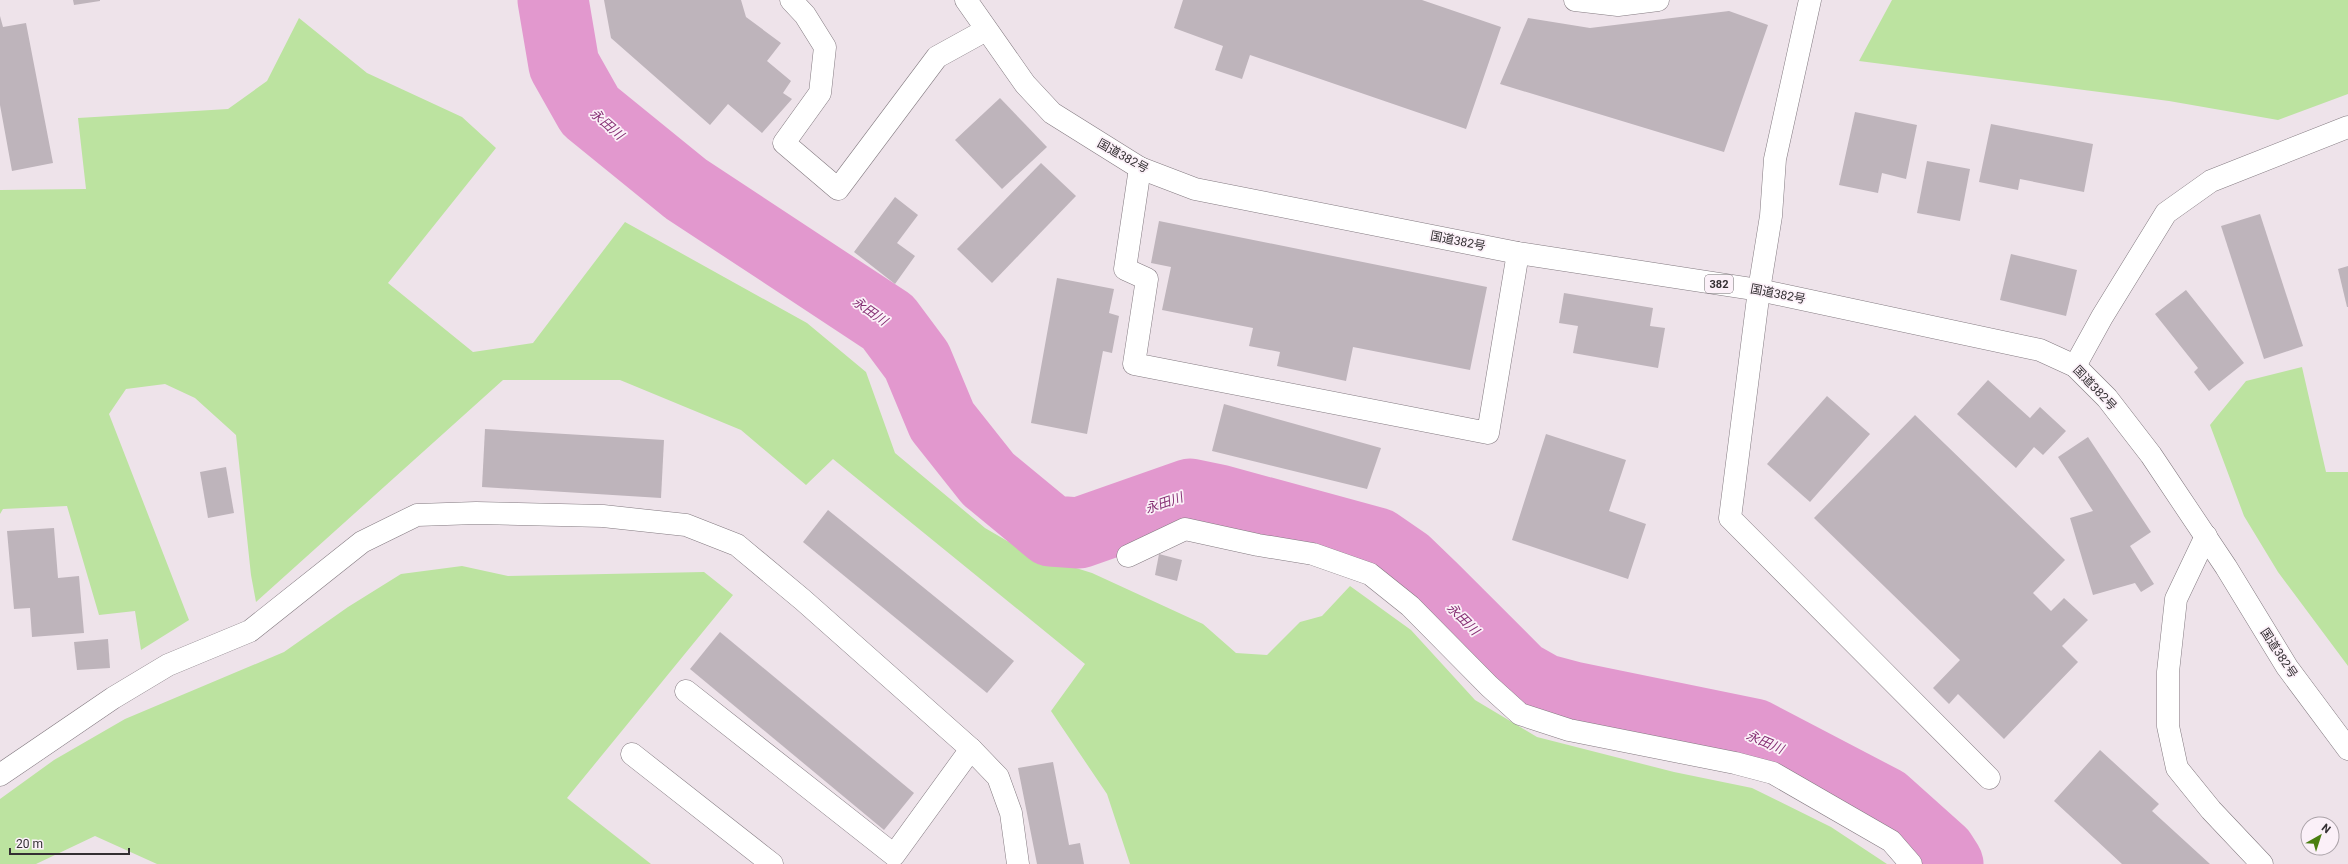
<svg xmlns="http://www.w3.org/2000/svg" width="2348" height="864" font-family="Roboto,'Noto Sans JP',sans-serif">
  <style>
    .green { fill: #bce3a0 }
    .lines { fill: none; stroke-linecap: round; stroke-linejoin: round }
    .river { stroke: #e298ce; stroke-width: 71 }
    .building { fill: #beb4bb }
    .lane-casing { stroke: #837a80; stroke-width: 23 }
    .street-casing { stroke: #837a80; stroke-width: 23 }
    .highway-casing { stroke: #837a80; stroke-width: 23 }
    .lane { stroke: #fff; stroke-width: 22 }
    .street { stroke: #fff; stroke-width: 22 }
    .highway { stroke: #fff; stroke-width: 22 }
    .labels { text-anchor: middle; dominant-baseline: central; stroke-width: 3.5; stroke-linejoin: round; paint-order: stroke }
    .shield { fill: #fbf0f8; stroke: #6f696d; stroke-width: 1 }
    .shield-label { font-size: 11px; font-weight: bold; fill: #332f32 }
    .street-label { font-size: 12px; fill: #332f32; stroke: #fbf0f8 }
    .water-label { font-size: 13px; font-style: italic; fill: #863074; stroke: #fbf0f8 }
  </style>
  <rect width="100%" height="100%" fill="#eee3ea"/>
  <!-- green -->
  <g class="green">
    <polygon points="1892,0 2348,0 2348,94 2278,120 2169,101 1859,61"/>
    <polygon points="299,18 367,73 462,117 496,148 388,283 473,352 533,343 625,222 807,323 866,372 895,453 985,528 1028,553 1092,573 1203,624 1236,653 1267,655 1300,622 1322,616 1350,586 1411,630 1475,700 1537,737 1674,772 1752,788 1831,827 1887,864 1130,864 1107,794 1051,711 1085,664 833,459 806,485 741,430 620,380 503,380 256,602 251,575 236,435 195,398 165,384 126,389 109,414 189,620 141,650 135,611 99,615 67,506 3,509 0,514 0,190 86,189 78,118 228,109 267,81"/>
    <polygon points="2302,367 2326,472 2348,472 2348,666 2278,572 2244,516 2210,425 2246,381"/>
    <polygon points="462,566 508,576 704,572 733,595 567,798 651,864 157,864 95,836 36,864 0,864 0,799 54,760 125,719 284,652 348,607 401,574"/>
  </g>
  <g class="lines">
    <!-- river -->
    <polyline class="river" points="553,0 564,65 590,111 686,189 888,322 917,361 942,421 988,479 1051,531 1079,533 1190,494 1219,500 1377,543 1406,563 1433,589 1520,676 1543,689 1573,697 1754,734 1884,802 1941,853 1948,864"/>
  </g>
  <!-- building -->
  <g class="building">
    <polygon points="73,0 100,0 100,1 74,5"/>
    <polygon points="604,0 741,0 746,17 781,43 767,61 791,81 783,93 792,99 762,133 728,104 710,125 611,38"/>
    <polygon points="1183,0 1422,0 1501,27 1466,129 1250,55 1242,79 1215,70 1223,46 1174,28"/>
    <polygon points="1729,11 1768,25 1724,152 1500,84 1528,18 1590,28"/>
    <polygon points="0,16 3,27 26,23 53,163 12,171 0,105"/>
    <polygon points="1000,98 1047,147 1002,189 955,140"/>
    <polygon points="1855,112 1917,125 1906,179 1882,173 1878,193 1839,185"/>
    <polygon points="1991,124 2093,144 2084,192 2020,179 2018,190 1979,182"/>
    <polygon points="1927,161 1970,169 1960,221 1917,213"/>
    <polygon points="1041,163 1076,196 992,283 957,249"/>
    <polygon points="895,197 918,215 897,243 915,256 895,284 854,252"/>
    <polygon points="2260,214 2303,346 2264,359 2221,226"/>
    <polygon points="1159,221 1487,287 1470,370 1353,347 1346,381 1277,366 1280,352 1249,346 1253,328 1162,310 1171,267 1151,263"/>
    <polygon points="2011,254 2077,270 2066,316 2000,300"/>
    <polygon points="2348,266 2348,307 2347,307 2338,269"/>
    <polygon points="1057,278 1114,289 1109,313 1119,316 1112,353 1103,351 1087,434 1031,423"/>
    <polygon points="2186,290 2244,363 2209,391 2194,372 2198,368 2155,314"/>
    <polygon points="1564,293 1653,308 1650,326 1665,328 1658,368 1573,353 1578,326 1559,323"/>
    <polygon points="1988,380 2030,418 2040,407 2066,431 2043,455 2034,447 2016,468 1957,414"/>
    <polygon points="1827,396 1870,434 1810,502 1767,464"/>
    <polygon points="1224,404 1381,448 1367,489 1212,451"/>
    <polygon points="1915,415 2065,560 2033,593 2051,611 2064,598 2088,620 2062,646 2078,662 2004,739 1958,694 1949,704 1933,688 1960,660 1814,518"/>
    <polygon points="485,429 664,440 661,498 482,487"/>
    <polygon points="1546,434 1626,460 1609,511 1646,524 1628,579 1512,540"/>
    <polygon points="2088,437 2151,532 2130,546 2154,584 2141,592 2135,583 2093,595 2070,518 2093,511 2058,457"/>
    <polygon points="226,467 234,513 208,518 200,472"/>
    <polygon points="828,510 1014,661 987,693 803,542"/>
    <polygon points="54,528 58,578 79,576 84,633 32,637 30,608 14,609 7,531"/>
    <polygon points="1159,554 1182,560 1177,581 1155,575"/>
    <polygon points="720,632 914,793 884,830 690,669"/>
    <polygon points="108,639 110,668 77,670 74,642"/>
    <polygon points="2100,750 2159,804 2152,811 2210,864 2122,864 2054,801"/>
    <polygon points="1053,762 1069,845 1080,843 1084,864 1037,864 1018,768"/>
  </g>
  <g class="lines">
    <defs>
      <g id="lane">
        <polyline points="791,0 805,15 825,47 820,93 784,143 838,189 937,57 986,30"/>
        <polyline points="1140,168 1125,269 1147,279 1134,364 1488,433 1518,253"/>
        <polyline points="1759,290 1730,518 1989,778"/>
        <polyline points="2206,536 2176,599 2168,672 2168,726 2177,768 2211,810 2262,864"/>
        <polyline points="1128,556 1185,529 1258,545 1313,554 1370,574 1410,606 1489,686 1520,714 1569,730 1735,763 1773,773 1891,841 1911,864"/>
        <polyline points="686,691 894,855 971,749"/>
        <polyline points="632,754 772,864"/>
      </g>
      <g id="street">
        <polyline points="1575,0 1618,5 1658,0"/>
        <polyline points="1759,290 1771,216 1775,159 1810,0"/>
        <polyline points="2075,366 2102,317 2166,213 2211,181 2348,127"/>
        <polyline points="0,775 113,698 168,665 250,631 362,542 417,515 476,513 603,516 686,525 737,545 803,600 971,749 998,777 1011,813 1018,864"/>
      </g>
      <polyline id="highway" points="966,0 1025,84 1052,113 1140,168 1195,189 1518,253 1759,290 2040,350 2075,366 2107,398 2151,455 2226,567 2287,667 2348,749"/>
    </defs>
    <!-- lane casing -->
    <use href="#lane" class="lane-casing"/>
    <!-- street casing -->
    <use href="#street" class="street-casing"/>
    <!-- highway casing -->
    <use href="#highway" class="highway-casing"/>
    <!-- lane -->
    <use href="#lane" class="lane"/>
    <!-- street -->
    <use href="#street" class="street"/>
    <!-- highway -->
    <use href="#highway" class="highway"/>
  </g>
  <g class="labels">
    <!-- shield labels -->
    <rect class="shield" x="1705" y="275" width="28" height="18" rx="3"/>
    <g class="shield-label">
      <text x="1719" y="284">382</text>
    </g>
    <!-- street labels -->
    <g class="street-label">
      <text transform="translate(1123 156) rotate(29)">国道382号</text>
      <text transform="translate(1458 241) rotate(11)">国道382号</text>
      <text transform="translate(1778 294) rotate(11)">国道382号</text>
      <text transform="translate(2095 388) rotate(46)">国道382号</text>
      <text transform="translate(2279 653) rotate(57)">国道382号</text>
    </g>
    <!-- water labels -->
    <g class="water-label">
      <text transform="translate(607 124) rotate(41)">永田川</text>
      <text transform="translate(870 311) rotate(35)">永田川</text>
      <text transform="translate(1164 503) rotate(-19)">永田川</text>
      <text transform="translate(1463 619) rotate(45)">永田川</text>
      <text transform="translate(1765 742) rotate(23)">永田川</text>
    </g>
  </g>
  <!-- north arrow -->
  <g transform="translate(2320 836) rotate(39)"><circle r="19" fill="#fbf0f8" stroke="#aba3a9"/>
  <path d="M0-3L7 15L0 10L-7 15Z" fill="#4a7e10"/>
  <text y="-6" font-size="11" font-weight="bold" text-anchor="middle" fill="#332f32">N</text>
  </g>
  <!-- scale -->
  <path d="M10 848v6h119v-6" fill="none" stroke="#332f32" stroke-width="2"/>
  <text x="16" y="848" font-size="12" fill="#332f32" stroke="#fbf0f8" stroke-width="3" paint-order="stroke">20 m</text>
</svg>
